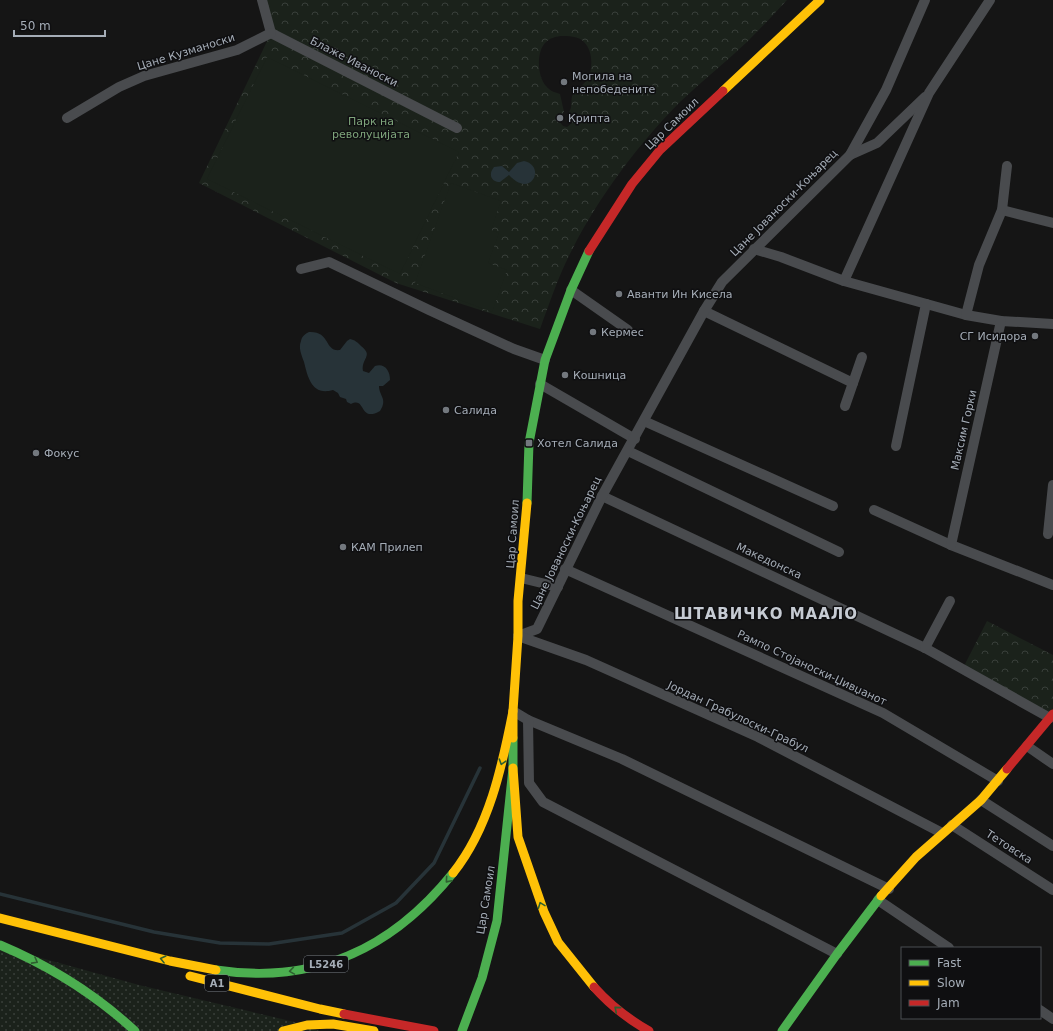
<svg xmlns="http://www.w3.org/2000/svg" width="1053" height="1031" font-family="'DejaVu Sans',sans-serif">
  <style>
    .grass { fill: url(#grass-dots) }
    .park { fill: url(#park-crowns); fill-rule: evenodd }
    .garden { fill: #1b221b }
    .water { fill: #273338 }
    .lines { fill: none; stroke-linecap: round; stroke-linejoin: round }
    .stream { stroke: #273338; stroke-width: 3.5 }
    .street { stroke: #494b4e; stroke-width: 10 }
    .fast { stroke: #4caf50; stroke-width: 9 }
    .slow { stroke: #ffc107; stroke-width: 9 }
    .jam { stroke: #c62828; stroke-width: 9 }
    .oneway { stroke: #2e5f30 }
    .poi-dot { fill: #73787e; stroke: #0f0f11; stroke-width: 1.5 }
    .labels { text-anchor: middle; dominant-baseline: central; stroke-width: 3; stroke-linejoin: round; paint-order: stroke }
    .shield { fill: #0f0f11; stroke: #787e85; stroke-width: 1 }
    .shield-label { font-size: 10px; font-weight: bold; fill: #a5adb7 }
    .street-label { font-size: 11px; fill: #a5adb7; stroke: #0f0f11 }
    .poi-label { font-size: 11px; fill: #a5adb7; stroke: #0f0f11; text-anchor: start }
    .park-label { font-size: 11px; fill: #7ea47b; stroke: #0f0f11 }
    .district-label { font-size: 15px; font-weight: bold; letter-spacing: 1px; fill: #c6cbd3; stroke: #0f0f11 }
  </style>
  <defs>
    <pattern id="grass-dots" width="8" height="8" patternUnits="userSpaceOnUse"><rect width="8" height="8" fill="#1b221b"/><path d="M2 2h.1M6 6h.1" fill="none" stroke="#393f3a" stroke-width="1.8" stroke-linecap="round"/></pattern>
    <pattern id="park-crowns" width="20" height="18" patternUnits="userSpaceOnUse"><rect width="20" height="18" fill="#1b221b"/><path d="M2 6a3 3 0 1 1 6 0M12 15a3 3 0 1 1 6 0" fill="none" stroke="#393f3a"/></pattern>
  </defs>
  <rect width="100%" height="100%" fill="#151515"/>
  <!-- grass -->
  <polygon class="grass" points="0,949 16,951 139,985 307,1025 319,1031 0,1031"/>
  <!-- park -->
  <g class="park">
    <path d="M262,0H787C774,14 761,28 748,41C726,62 702,81 680,102C640,142 598,198 573,248C559,274 550,302 540,329L396,283L199,183L271,33ZM560,36C568,36 579,36 584,42C593,51 593,68 588,78C585,85 576,88 573,94C570,100 573,107 569,112L572,117V123L567,127L563,126L558,120L559,117L564,112L560,94C554,92 550,91 546,86C537,76 536,51 546,42C550,38 555,37 560,36ZM502,166L509,172L515,166L535,173L532,181L509,175L493,180L491,174Z"/>
    <polygon points="987,621 1053,655 1053,714 962,670"/>
  </g>
  <!-- garden -->
  <g class="garden">
    <polygon points="267,57 459,152 400,274 207,179"/>
    <polygon points="451,183 501,201 491,230 499,233 488,263 507,270 492,312 415,283"/>
  </g>
  <!-- water -->
  <g class="water">
    <path d="M524,161C543,165 535,189 520,183C516,182 512,178 509,175L500,182C491,182 488,174 494,167L502,166L509,172L517,163Z"/>
    <path d="M309,332C331,331 324,352 340,350L347,341L350,339C355,340 357,342 361,346C374,356 361,358 363,371L369,373L375,366C385,363 390,371 390,380L383,386H379C379,396 388,399 380,411C359,423 366,396 351,404L347,402L346,399L340,397L338,393L333,390C312,396 308,378 304,362C302,356 298,348 301,341C302,336 305,334 309,332Z"/>
  </g>
  <g class="lines">
    <!-- stream -->
    <polyline class="stream" points="0,894 154,932 220,943 269,944 342,933 396,903 434,863 480,768"/>
    <!-- street -->
    <g class="street">
      <polyline points="262,0 271,33 457,128"/>
      <polyline points="67,118 119,87 144,76 237,50 271,33"/>
      <polyline points="850,155 877,143 925,97"/>
      <polyline points="1002,210 1053,223"/>
      <polyline points="754,249 781,257 844,281 966,315 1001,321 1053,324"/>
      <polyline points="301,269 329,262 429,310 514,349 545,360"/>
      <polyline points="844,281 929,93 990,0"/>
      <polyline points="571,290 628,330"/>
      <polyline points="704,311 853,383"/>
      <polyline points="966,315 979,265 1002,210 1007,166"/>
      <polyline points="540,384 635,439"/>
      <polyline points="845,406 862,357"/>
      <polyline points="644,421 833,506"/>
      <polyline points="896,446 926,304"/>
      <polyline points="628,451 839,552"/>
      <polyline points="602,496 925,648 1050,718"/>
      <polyline points="874,510 951,545 1053,585"/>
      <polyline points="1048,534 1053,485"/>
      <polyline points="951,545 1001,321"/>
      <polyline points="565,569 883,713 998,781"/>
      <polyline points="521,578 558,587"/>
      <polyline points="518,636 537,629 602,496 704,311 722,282 850,155 886,90 925,0"/>
      <polyline points="518,636 586,660 758,737 942,833"/>
      <polyline points="925,648 950,601"/>
      <polyline points="513,711 528,720 622,759 889,889"/>
      <polyline points="528,720 529,783 543,802 837,954"/>
      <polyline points="1027,746 1053,764"/>
      <polyline points="981,800 1053,846"/>
      <polyline points="952,825 1053,890"/>
      <polyline points="878,900 949,948"/>
      <polyline points="1040,1010 1053,1019"/>
    </g>
    <!-- fast -->
    <g class="fast">
      <polyline points="527,503 529,443 545,360 571,290 589,251"/>
      <path d="M0,945C50,966 95,994 135,1031"/>
      <path d="M216,970C314,985 391,950 453,873"/>
      <polyline points="462,1031 482,978 497,921 513,768 513,738"/>
      <polyline points="782,1031 837,954 881,896"/>
    </g>
    <!-- slow -->
    <g class="slow">
      <polyline points="723,91 820,0"/>
      <polyline points="513,738 513,711 518,636 518,601 527,503"/>
      <polyline points="513,768 518,837 544,912 558,942 594,987"/>
      <path d="M453,873C489,828 502,767 513,711"/>
      <polyline points="881,896 916,857 981,800 1007,769"/>
      <polyline points="0,918 170,961 216,970"/>
      <polyline points="190,976 320,1009 344,1014"/>
      <polyline points="283,1031 307,1025 333,1024 374,1031"/>
    </g>
    <!-- jam -->
    <g class="jam">
      <polyline points="589,251 632,184 660,150 723,91"/>
      <polyline points="1007,769 1053,714"/>
      <path d="M594,987C610,1005 628,1019 649,1031"/>
      <polyline points="344,1014 434,1031"/>
    </g>
  </g>
  <!-- one-way arrows -->
  <defs><path id="oneway-chevron" d="M-2-3.5L2.5 0L-2 3.5" fill="none" stroke-width="1.6" stroke-linecap="round" stroke-linejoin="round"/></defs>
  <g class="oneway">
    <use href="#oneway-chevron" transform="translate(502 762) rotate(107)"/>
    <use href="#oneway-chevron" transform="translate(448 880) rotate(131)"/>
    <use href="#oneway-chevron" transform="translate(541 905) rotate(-111)"/>
    <use href="#oneway-chevron" transform="translate(163 959) rotate(-166)"/>
    <use href="#oneway-chevron" transform="translate(35 961) rotate(29)"/>
    <use href="#oneway-chevron" transform="translate(292 971) rotate(171)"/>
    <use href="#oneway-chevron" transform="translate(617 1009) rotate(-140)"/>
  </g>
  <!-- markers -->
  <g class="poi-dot">
    <circle cx="564" cy="82" r="4"/>
    <circle cx="560" cy="118" r="4"/>
    <circle cx="619" cy="294" r="4"/>
    <circle cx="593" cy="332" r="4"/>
    <circle cx="1035" cy="336" r="4"/>
    <circle cx="565" cy="375" r="4"/>
    <circle cx="446" cy="410" r="4"/>
    <rect x="525" y="439" width="8" height="8" rx="2"/>
    <circle cx="36" cy="453" r="4"/>
    <circle cx="343" cy="547" r="4"/>
  </g>
  <g class="labels">
    <!-- shield labels -->
    <g class="shield">
      <rect x="304" y="956" width="44" height="16" rx="3"/>
      <rect x="205" y="975" width="24" height="16" rx="3"/>
    </g>
    <g class="shield-label">
      <text x="326" y="964">L5246</text>
      <text x="217" y="983">A1</text>
    </g>
    <!-- street labels -->
    <g class="street-label">
      <text transform="translate(186 52) rotate(-17)">Цане Кузманоски</text>
      <text transform="translate(354 62) rotate(27)">Блаже Иваноски</text>
      <text transform="translate(672 124) rotate(-44)">Цар Самоил</text>
      <text transform="translate(784 203) rotate(-45)">Цане Јованоски-Коњарец</text>
      <text transform="translate(964 430) rotate(-77)">Максим Горки</text>
      <text transform="translate(513 534) rotate(-86)">Цар Самоил</text>
      <text transform="translate(566 543) rotate(-64)">Цане Јованоски-Коњарец</text>
      <text transform="translate(769 561) rotate(25)">Македонска</text>
      <text transform="translate(812 668) rotate(25)">Рампо Стојаноски-Џивџанот</text>
      <text transform="translate(738 717) rotate(25)">Јордан Грабулоски-Грабул</text>
      <text transform="translate(1009 847) rotate(33)">Тетовска</text>
      <text transform="translate(486 900) rotate(-81)">Цар Самоил</text>
    </g>
    <!-- poi labels -->
    <g class="poi-label">
      <text x="572" y="76">Могила на<tspan x="572" dy="13">непобедените</tspan></text>
      <text x="568" y="118">Крипта</text>
      <text x="627" y="294">Аванти Ин Кисела</text>
      <text x="601" y="332">Кермес</text>
      <text x="1027" y="336" text-anchor="end">СГ Исидора</text>
      <text x="573" y="375">Кошница</text>
      <text x="454" y="410">Салида</text>
      <text x="537" y="443">Хотел Салида</text>
      <text x="44" y="453">Фокус</text>
      <text x="351" y="547">КАМ Прилеп</text>
    </g>
    <!-- park labels -->
    <g class="park-label">
      <text x="371" y="121">Парк на<tspan x="371" dy="13">револуцијата</tspan></text>
    </g>
    <!-- district labels -->
    <g class="district-label">
      <text x="766" y="614">ШТАВИЧКО МААЛО</text>
    </g>
  </g>
  <!-- legend -->
  <rect x="901" y="947" width="140" height="72" fill="#0f0f11" stroke="#4b4e53"/>
  <rect x="909" y="960" width="20" height="6" fill="#4caf50" stroke="#4b4e53"/>
  <text x="937" y="967" font-size="12" fill="#a5adb7">Fast</text>
  <rect x="909" y="980" width="20" height="6" fill="#ffc107" stroke="#4b4e53"/>
  <text x="937" y="987" font-size="12" fill="#a5adb7">Slow</text>
  <rect x="909" y="1000" width="20" height="6" fill="#c62828" stroke="#4b4e53"/>
  <text x="937" y="1007" font-size="12" fill="#a5adb7">Jam</text>
  <!-- scale -->
  <path d="M14 30v6h91v-6" fill="none" stroke="#a5adb7" stroke-width="2"/>
  <text x="20" y="30" font-size="12" fill="#a5adb7" stroke="#0f0f11" stroke-width="3" paint-order="stroke">50 m</text>
</svg>
